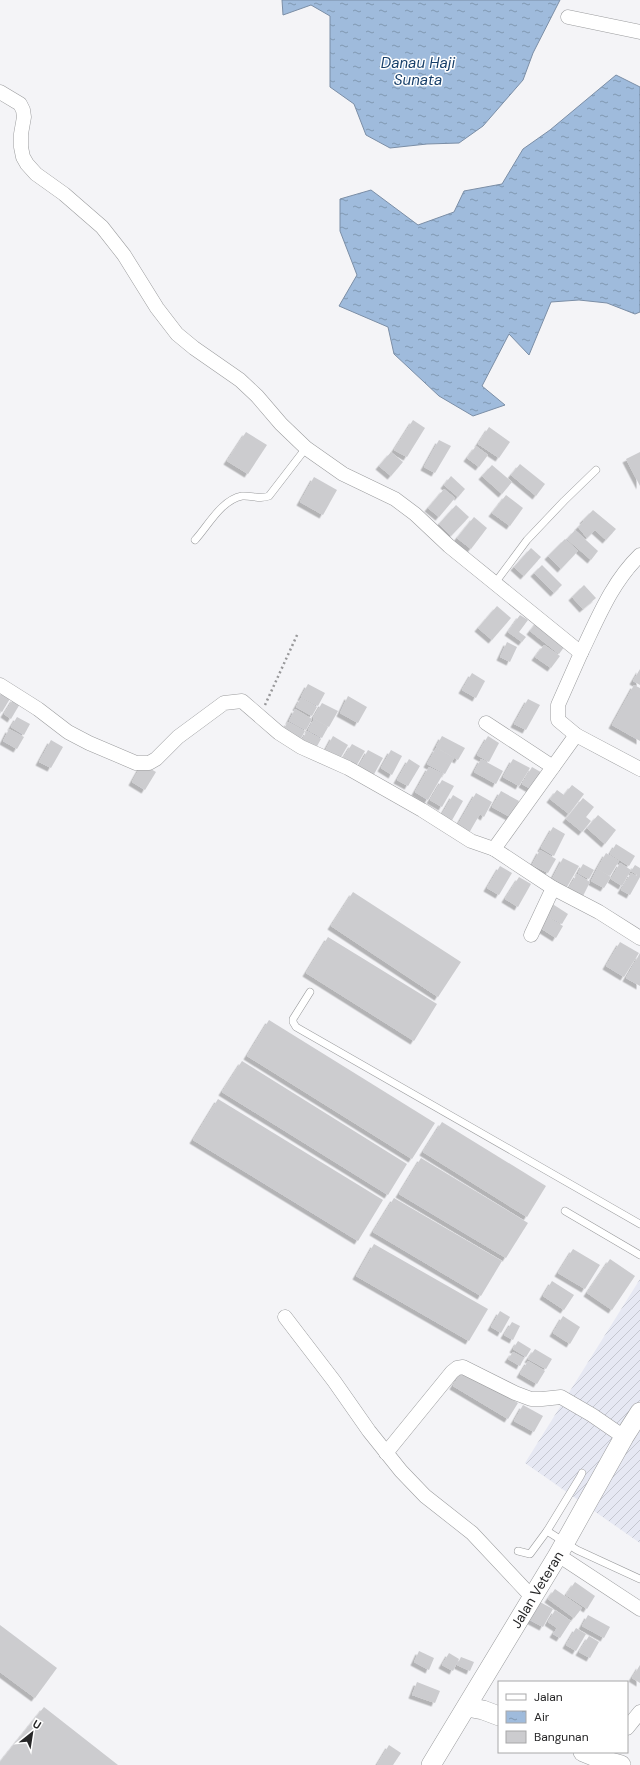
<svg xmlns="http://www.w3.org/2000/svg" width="640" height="1765" font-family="'DM Sans',sans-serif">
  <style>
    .industrial { fill: url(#industrial-furrows) }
    .water { fill: url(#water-ripples); stroke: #7b8ea6 }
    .building { fill: #cccccf; filter: url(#shadow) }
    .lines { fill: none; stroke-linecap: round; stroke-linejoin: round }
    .lane-casing { stroke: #9b9c9e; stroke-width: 8 }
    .street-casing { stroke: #9b9c9e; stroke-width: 15 }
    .secondary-casing { stroke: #9b9c9e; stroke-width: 20 }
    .path { stroke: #979799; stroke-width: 2.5; stroke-dasharray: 2 3; stroke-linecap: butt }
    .lane { stroke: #fff; stroke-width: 7 }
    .street { stroke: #fff; stroke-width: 14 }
    .secondary { stroke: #fff; stroke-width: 19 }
    .labels { text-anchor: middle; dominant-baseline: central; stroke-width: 3; stroke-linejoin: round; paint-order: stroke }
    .street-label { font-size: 14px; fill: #262627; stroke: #fff }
    .water-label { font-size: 15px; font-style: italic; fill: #173f6a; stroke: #fff }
  </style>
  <defs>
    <pattern id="industrial-furrows" width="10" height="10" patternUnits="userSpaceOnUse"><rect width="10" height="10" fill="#e6e8f3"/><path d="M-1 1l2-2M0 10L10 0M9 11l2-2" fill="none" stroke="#c5c7d0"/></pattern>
    <pattern id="water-ripples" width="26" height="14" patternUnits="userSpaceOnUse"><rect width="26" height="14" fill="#9fbbdc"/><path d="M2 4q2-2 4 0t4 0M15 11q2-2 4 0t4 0" fill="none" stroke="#8198b2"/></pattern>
    <filter id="shadow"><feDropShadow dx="-3.5" dy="3.5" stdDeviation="0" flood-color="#0004"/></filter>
  </defs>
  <rect width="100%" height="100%" fill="#f4f4f7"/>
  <!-- industrial -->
  <polygon class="industrial" points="640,1279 640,1543 525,1463"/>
  <!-- water -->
  <g class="water">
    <polygon points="282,0 560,0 533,53 523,80 483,126 459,143 427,144 390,148 366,135 354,104 330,87 330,16 311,5 283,15"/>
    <polygon points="616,75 640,87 640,312 635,314 607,303 579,300 551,302 529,355 509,334 482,386 505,405 473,416 439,396 394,354 388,327 339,306 357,275 340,231 340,199 371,190 418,225 454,212 464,191 502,184 523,149 550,130"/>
  </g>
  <!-- building -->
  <g class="building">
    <polygon points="413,420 425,428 407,457 394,450"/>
    <polygon points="489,427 510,442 499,458 478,444"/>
    <polygon points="246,432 267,445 248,474 227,461"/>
    <polygon points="439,440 451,446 435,473 424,467"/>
    <polygon points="476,446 488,455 479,467 467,458"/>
    <polygon points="391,452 403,462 391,476 379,466"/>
    <polygon points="640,452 640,486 626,459"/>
    <polygon points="520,464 545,484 536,496 511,475"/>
    <polygon points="492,465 512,482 502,494 482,476"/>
    <polygon points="451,476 465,489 458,497 444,485"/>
    <polygon points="314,477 337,490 323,515 300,502"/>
    <polygon points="444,489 455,498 439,517 428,508"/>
    <polygon points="506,495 523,508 510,526 492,513"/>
    <polygon points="456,505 469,517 451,536 439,524"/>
    <polygon points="593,510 616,529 606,540 595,530 587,538 578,527 584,521 583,520"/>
    <polygon points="474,517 487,528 471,549 457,538"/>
    <polygon points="575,530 598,551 591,560 567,539"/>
    <polygon points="565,539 578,551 561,569 548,556"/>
    <polygon points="531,548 541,557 524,576 514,567"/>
    <polygon points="542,565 562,585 554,593 534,573"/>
    <polygon points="584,585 596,598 583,609 572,597"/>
    <polygon points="497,606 511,618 492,640 478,628"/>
    <polygon points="520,615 528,620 519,632 526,637 522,642 508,632"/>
    <polygon points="538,621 567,643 559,654 530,631"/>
    <polygon points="507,642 517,647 510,662 500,657"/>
    <polygon points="544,645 560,656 551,668 535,657"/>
    <polygon points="640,669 640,685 633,681"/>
    <polygon points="472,673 485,681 476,698 462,690"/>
    <polygon points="308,684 325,693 318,706 301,697"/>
    <polygon points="634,685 640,688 640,741 612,725"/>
    <polygon points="2,692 11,697 2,712 0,711 0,695"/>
    <polygon points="348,696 367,707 358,723 340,713"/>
    <polygon points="14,698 21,702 11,719 4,714"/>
    <polygon points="301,698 317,707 312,716 296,707"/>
    <polygon points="528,699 540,705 526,730 514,724"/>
    <polygon points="322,703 338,711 329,727 313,718"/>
    <polygon points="295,709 312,719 306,730 289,721"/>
    <polygon points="17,717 30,724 24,735 11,727"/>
    <polygon points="314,719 328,727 322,738 308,730"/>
    <polygon points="288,722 305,731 300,740 283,730"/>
    <polygon points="9,729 24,737 17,749 3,741"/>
    <polygon points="307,731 321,739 316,748 302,740"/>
    <polygon points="333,736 348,745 340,759 325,751"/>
    <polygon points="442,736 465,748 458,760 436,747"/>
    <polygon points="488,736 499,743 489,762 477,755"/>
    <polygon points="51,740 63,747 51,768 39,762"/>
    <polygon points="352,744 365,751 355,768 342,760"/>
    <polygon points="436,748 454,758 445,774 427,764"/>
    <polygon points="368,750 383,758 373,776 358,768"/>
    <polygon points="391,750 402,756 392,775 381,768"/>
    <polygon points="409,759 420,766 408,786 397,780"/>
    <polygon points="481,759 503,771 496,784 474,772"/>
    <polygon points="513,759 530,768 519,786 503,777"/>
    <polygon points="142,764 156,772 145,790 132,782"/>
    <polygon points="429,767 443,774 428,800 415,792"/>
    <polygon points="532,767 544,774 534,791 522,784"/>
    <polygon points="442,780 454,786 442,807 430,800"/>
    <polygon points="572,785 584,794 569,814 550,799 557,790 564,795"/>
    <polygon points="501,791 519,801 510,817 492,807"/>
    <polygon points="476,793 492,802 484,817 480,814 469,833 457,826"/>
    <polygon points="453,795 463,801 451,822 441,816"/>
    <polygon points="583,798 594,807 586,817 591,821 582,832 566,819"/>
    <polygon points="598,815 616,830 605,844 587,828"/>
    <polygon points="553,827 565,834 554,856 541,848"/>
    <polygon points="616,844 635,856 629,866 610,854"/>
    <polygon points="540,850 556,859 548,873 532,865"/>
    <polygon points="606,853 619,861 610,876 597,869"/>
    <polygon points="563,858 579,866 567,887 552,879"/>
    <polygon points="620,863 631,870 622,886 611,879"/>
    <polygon points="583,864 594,870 589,879 578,873"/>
    <polygon points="635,865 640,868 640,877 630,895 621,890 631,873 636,876 637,875 631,871"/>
    <polygon points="500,866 512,873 499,895 487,888"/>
    <polygon points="597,869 611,877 604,888 591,881"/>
    <polygon points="577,874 590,882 583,896 569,888"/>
    <polygon points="519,877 531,884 518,907 505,899"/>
    <polygon points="353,892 461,962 438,997 331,926"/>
    <polygon points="551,903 568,914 562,924 544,914"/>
    <polygon points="544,915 563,926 556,938 537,926"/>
    <polygon points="328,937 437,1004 414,1041 306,973"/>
    <polygon points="620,942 639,953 624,977 606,966"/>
    <polygon points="640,953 640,986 626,978"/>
    <polygon points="269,1020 435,1123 412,1159 247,1056"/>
    <polygon points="242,1061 407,1164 388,1195 222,1092"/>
    <polygon points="218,1099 383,1200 358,1241 193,1140"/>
    <polygon points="442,1122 546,1186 527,1217 423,1152"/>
    <polygon points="421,1158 528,1223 506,1258 399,1194"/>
    <polygon points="394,1198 502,1261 481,1296 373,1232"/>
    <polygon points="374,1244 488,1309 469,1341 356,1276"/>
    <polygon points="573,1249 600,1265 585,1289 558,1273"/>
    <polygon points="610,1259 635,1276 612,1310 587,1293"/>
    <polygon points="552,1281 574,1295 564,1310 543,1296"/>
    <polygon points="500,1311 510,1317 501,1333 491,1327"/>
    <polygon points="563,1316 580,1327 570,1344 553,1333"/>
    <polygon points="512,1322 520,1326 513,1340 504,1335"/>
    <polygon points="518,1341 531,1349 526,1357 513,1349"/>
    <polygon points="535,1349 552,1359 546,1369 528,1359"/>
    <polygon points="513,1352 524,1358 520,1366 508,1359"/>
    <polygon points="528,1361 545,1371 537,1384 520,1374"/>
    <polygon points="463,1369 518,1403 508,1419 453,1386"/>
    <polygon points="523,1405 543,1416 534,1432 514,1421"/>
    <polygon points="575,1582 595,1596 587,1609 566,1595"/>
    <polygon points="555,1589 582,1608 574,1618 548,1599"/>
    <polygon points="538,1601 553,1609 543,1627 528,1619"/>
    <polygon points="555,1610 571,1621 560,1638 553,1634 557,1628 548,1622"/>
    <polygon points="588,1615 610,1627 604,1638 582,1626"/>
    <polygon points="0,1625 57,1668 35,1698 0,1672"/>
    <polygon points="576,1628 586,1634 576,1651 566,1645"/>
    <polygon points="589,1636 599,1642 590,1658 579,1652"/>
    <polygon points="419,1651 434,1658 429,1670 414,1662"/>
    <polygon points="449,1653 459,1659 453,1671 442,1665"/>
    <polygon points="461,1657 474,1662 470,1671 457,1665"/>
    <polygon points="640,1665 640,1683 632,1678"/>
    <polygon points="417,1682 440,1691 435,1703 412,1695"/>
    <polygon points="44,1707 118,1765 0,1765 0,1762"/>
    <polygon points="389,1745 401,1753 393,1765 377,1765"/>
  </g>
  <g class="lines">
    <defs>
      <g id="lane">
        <path d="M195,540C208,526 221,500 242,496C251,495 261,500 269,496L306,448"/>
        <polyline points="495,583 527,540 564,501 596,470"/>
        <polyline points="310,992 293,1019 293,1022 296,1027 640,1224"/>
        <polyline points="565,1211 640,1255"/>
        <polyline points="547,1531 580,1477 582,1473"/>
        <polyline points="518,1551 530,1554 547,1531 577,1550 640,1579"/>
      </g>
      <g id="street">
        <polyline points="568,17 640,32"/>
        <polyline points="0,92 20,104 23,110 24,117 21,134 21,147 23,157 27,164 36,174 64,194 102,227 124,255 157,308 177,334 194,348 240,380 257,396 281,424 306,448 343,474 395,499 415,514 449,546 581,653 558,705 558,720 576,735 640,769"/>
        <path d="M581,653C598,618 612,582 640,555"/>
        <polyline points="0,685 38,709 68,732 89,743 136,763 149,763 156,759 178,737 224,703 242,701 279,733 301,747 348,768 422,810 471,841 494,849 553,888 599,912 640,938"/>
        <polyline points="486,723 553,767"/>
        <polyline points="494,849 576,735"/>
        <polyline points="531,935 553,888"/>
        <polyline points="285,1317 334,1381 369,1431 401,1471 425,1496 472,1533 532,1597"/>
        <polyline points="386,1453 452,1372 457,1368 463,1367 515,1393 531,1399 542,1399 561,1397 592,1415 624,1437"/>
        <polyline points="558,1555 640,1609"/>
        <polyline points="627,1728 640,1712"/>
      </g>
      <g id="secondary">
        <polyline points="467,1707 483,1710 499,1716"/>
        <polyline points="583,1752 603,1760 621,1765"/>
        <path id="s1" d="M431,1765L558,1555L624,1437L640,1412"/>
      </g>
    </defs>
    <!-- lane casing -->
    <use href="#lane" class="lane-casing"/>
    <!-- street casing -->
    <use href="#street" class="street-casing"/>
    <!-- secondary casing -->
    <use href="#secondary" class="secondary-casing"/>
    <!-- path -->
    <polyline class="path" points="265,705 298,633"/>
    <!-- lane -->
    <use href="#lane" class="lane"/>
    <!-- street -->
    <use href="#street" class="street"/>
    <!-- secondary -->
    <use href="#secondary" class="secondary"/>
  </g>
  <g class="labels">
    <!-- street labels -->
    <g class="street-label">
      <text stroke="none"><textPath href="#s1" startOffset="205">Jalan Veteran</textPath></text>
    </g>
    <!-- water labels -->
    <g class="water-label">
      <text x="418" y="63">Danau Haji<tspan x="418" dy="17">Sunata</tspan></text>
    </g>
  </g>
  <!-- legend -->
  <rect x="498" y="1681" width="130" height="72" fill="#ffffff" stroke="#a8a8a9"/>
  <rect x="506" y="1694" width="20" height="6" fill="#ffffff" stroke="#a8a8a9"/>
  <text x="534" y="1701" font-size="12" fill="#262627">Jalan</text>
  <rect x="506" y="1711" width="20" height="12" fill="url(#water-ripples)" stroke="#a8a8a9"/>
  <text x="534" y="1721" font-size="12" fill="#262627">Air</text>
  <rect x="506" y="1731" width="20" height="12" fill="#cccccf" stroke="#a8a8a9"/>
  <text x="534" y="1741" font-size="12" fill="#262627">Bangunan</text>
  <!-- north arrow -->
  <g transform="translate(32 1733) rotate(30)" stroke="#ffffff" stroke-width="3" paint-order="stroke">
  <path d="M0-3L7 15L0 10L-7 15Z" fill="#262627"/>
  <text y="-6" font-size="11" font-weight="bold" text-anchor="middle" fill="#262627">U</text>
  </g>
</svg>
